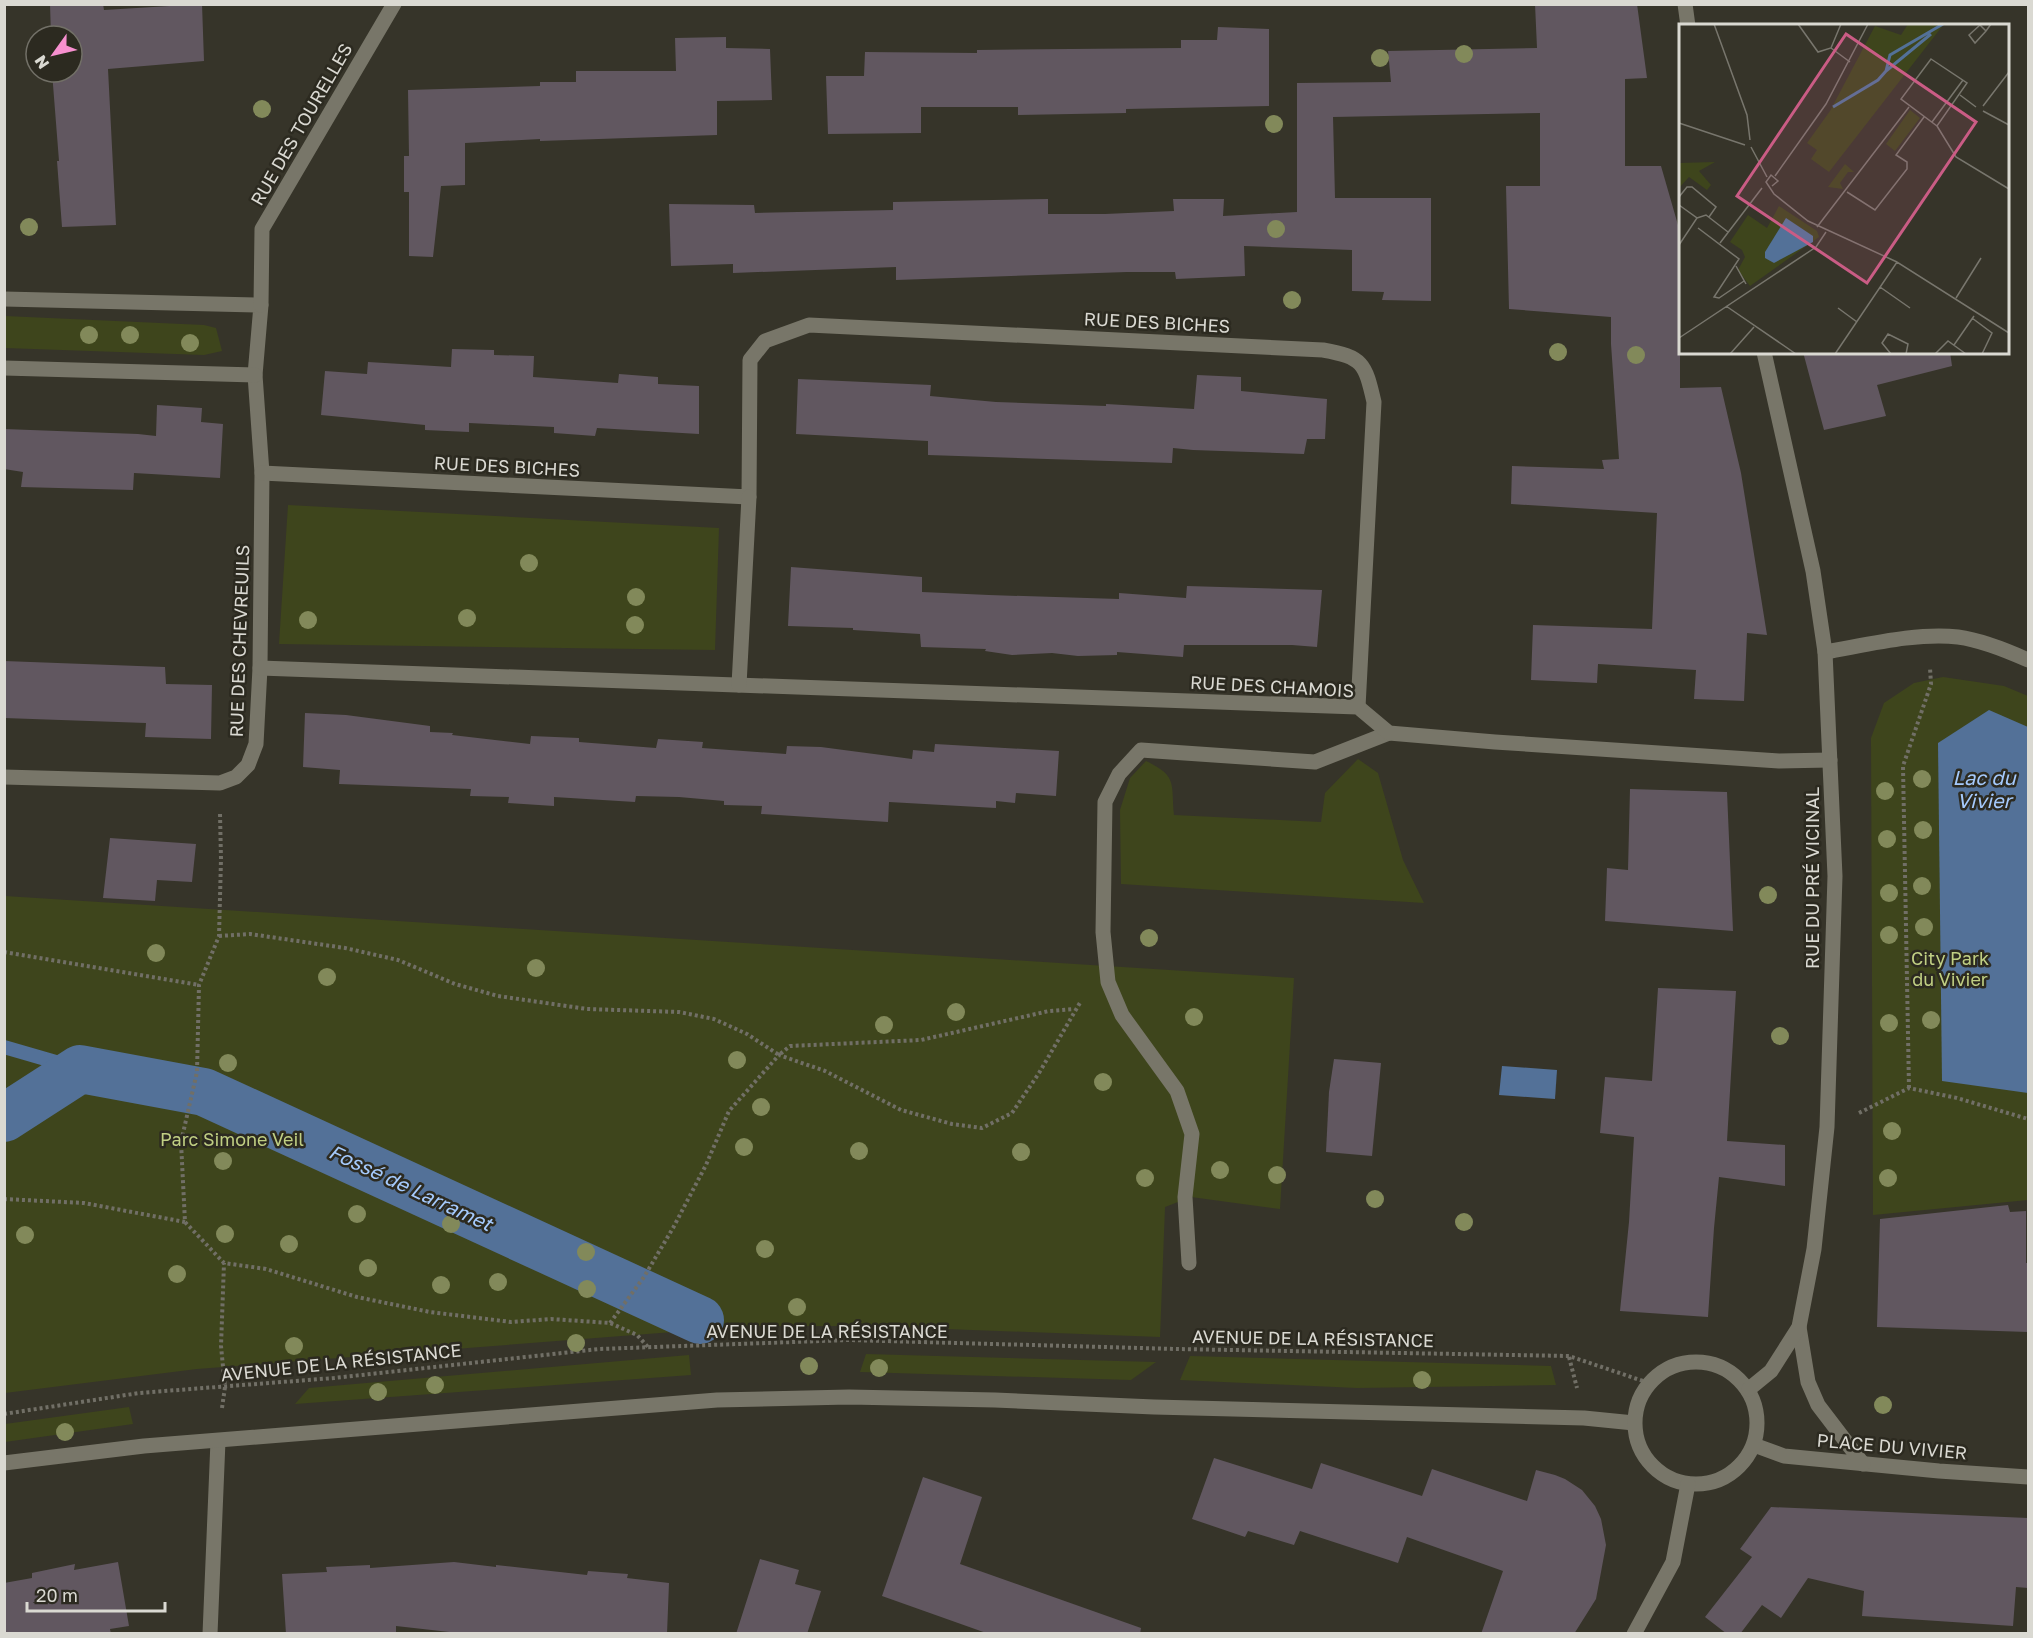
<svg xmlns="http://www.w3.org/2000/svg" width="2033" height="1638" font-family="'Golos Text',sans-serif">
  <style>
    .green { fill: #3e451c }
    .water { fill: #537198 }
    .lines { fill: none; stroke-linecap: round; stroke-linejoin: round }
    .stream { stroke: #537198; stroke-width: 14 }
    .canal { stroke: #537198; stroke-width: 48 }
    .building { fill: #615760 }
    .path { stroke: #716f66; stroke-width: 4; stroke-dasharray: 3 3; stroke-linecap: butt }
    .service { stroke: #787669; stroke-width: 15 }
    .minor { stroke: #787669; stroke-width: 15 }
    .tertiary { stroke: #787669; stroke-width: 15 }
    .secondary { stroke: #787669; stroke-width: 15 }
    .tree { fill: #82895a }
    .labels { text-anchor: middle; dominant-baseline: central; stroke-width: 5; stroke-linejoin: round; paint-order: stroke }
    .street-label { font-size: 18px; fill: #dad9d2; stroke: #2c2a20 }
    .park-label { font-size: 18px; fill: #c0cf83; stroke: #2c2a20 }
    .water-label { font-size: 20px; font-style: italic; fill: #a5cafc; stroke: #2c2a20 }
    .inset-river { fill: none; stroke: #537198; stroke-width: 3 }
    .inset-road { fill: none; stroke: #78766d; stroke-width: 1.5 }
    .view { fill: #ca5c85; fill-opacity: 0.15; stroke: #ca5c85; stroke-width: 3 }
    .inset-edge { fill: none; stroke: #dad9d2; stroke-width: 3 }
  </style>
  <rect width="100%" height="100%" fill="#363429"/>
  <!-- green -->
  <g class="green">
    <polygon points="5,316 204,325 216,328 222,351 204,355 5,348"/>
    <polygon points="288,505 719,528 715,650 279,644"/>
    <polygon points="1943,677 2004,686 2028,696 2028,1200 1873,1215 1871,738 1884,703 1914,683"/>
    <path d="M1358,759L1378,773L1403,860L1424,903L1121,884L1120,810L1130,778L1146,761C1178,776 1171,784 1174,815L1321,822L1325,793Z"/>
    <polygon points="5,896 1294,978 1280,1209 1191,1197 1165,1207 1160,1337 867,1326 751,1326 197,1369 5,1393"/>
    <polygon points="866,1354 1156,1362 1131,1380 860,1372"/>
    <polygon points="689,1355 691,1375 295,1404 309,1388"/>
    <polygon points="1190,1356 1551,1366 1556,1385 1357,1388 1180,1380"/>
    <polygon points="129,1407 133,1424 5,1442 5,1424"/>
  </g>
  <!-- water -->
  <g class="water">
    <polygon points="1989,710 2028,727 2028,1093 1942,1081 1938,743"/>
    <polygon points="1502,1066 1557,1070 1555,1099 1499,1095"/>
  </g>
  <g class="lines">
    <!-- stream -->
    <polyline class="stream" points="4,1047 80,1069"/>
    <!-- canal -->
    <polyline class="canal" points="4,1118 80,1069 204,1092 700,1320"/>
  </g>
  <!-- building -->
  <g class="building">
    <polygon points="50,4 103,4 104,10 202,4 204,61 108,69 116,225 62,227 57,161 59,161 52,72 72,72 72,36 51,36"/>
    <polygon points="1535,4 1637,4 1647,78 1625,79 1625,166 1661,166 1680,232 1680,388 1721,387 1741,473 1767,635 1747,633 1744,701 1694,699 1696,670 1598,664 1597,683 1531,680 1533,625 1652,629 1657,513 1511,504 1512,466 1604,469 1602,460 1619,459 1611,344 1611,317 1509,309 1506,186 1540,186 1540,113 1333,117 1335,198 1431,198 1431,301 1382,300 1384,292 1352,291 1352,250 1244,246 1245,276 1176,279 1175,272 1127,272 896,280 896,267 733,273 733,264 671,266 669,204 754,205 755,213 893,210 893,202 1048,199 1048,214 1105,214 1174,211 1173,199 1224,199 1223,216 1297,212 1297,83 1391,82 1388,51 1537,48"/>
    <polygon points="1218,27 1269,29 1269,106 1126,109 1126,113 1018,115 1018,107 921,107 921,133 828,134 826,76 864,76 865,52 977,53 977,50 1181,48 1181,40 1217,40"/>
    <polygon points="726,37 726,48 770,49 772,100 717,101 717,135 540,141 540,139 465,143 465,185 441,186 433,257 409,256 409,192 404,192 404,156 409,156 408,90 540,86 540,82 576,82 576,71 676,71 675,38"/>
    <polygon points="452,349 494,350 494,355 534,356 533,377 618,383 619,374 658,377 658,384 699,386 699,434 597,428 595,436 554,433 554,427 469,423 469,432 425,430 425,425 321,415 325,371 367,374 368,362 451,367"/>
    <polygon points="1803,352 1950,352 1952,366 1877,385 1886,416 1824,430"/>
    <polygon points="1197,375 1241,377 1241,391 1327,399 1325,439 1307,439 1304,454 1193,450 1173,448 1172,463 928,455 928,441 796,434 798,379 931,385 930,396 996,402 1106,406 1106,404 1194,409"/>
    <polygon points="157,405 202,408 201,422 223,424 220,478 134,473 133,490 21,487 23,472 4,469 4,429 138,434 156,436"/>
    <polygon points="791,567 922,577 922,592 989,595 1119,599 1119,593 1186,598 1187,586 1322,590 1317,647 1292,645 1184,645 1183,657 1117,652 1117,655 1078,656 1052,653 1012,655 985,651 986,649 921,647 920,634 853,630 853,628 788,626"/>
    <polygon points="4,661 165,667 166,684 212,685 211,739 145,737 146,723 4,718"/>
    <polygon points="305,713 346,715 430,726 430,732 453,733 452,735 530,744 531,736 579,738 579,742 656,748 658,739 703,742 702,748 786,754 787,746 821,747 912,759 913,750 934,752 935,744 1059,751 1056,796 1016,793 1015,803 996,801 996,808 889,802 888,822 761,814 762,806 724,805 724,801 679,797 636,796 635,802 554,797 554,806 508,803 509,797 470,796 471,789 339,784 340,770 303,767"/>
    <polygon points="1630,789 1727,792 1733,931 1605,921 1607,868 1628,870"/>
    <polygon points="110,838 196,844 192,882 157,880 155,901 103,898"/>
    <polygon points="1658,988 1736,991 1727,1141 1785,1145 1785,1186 1719,1177 1714,1228 1708,1317 1620,1311 1629,1222 1634,1137 1600,1133 1605,1077 1652,1081"/>
    <polygon points="1334,1059 1381,1063 1372,1156 1326,1152 1329,1092"/>
    <polygon points="2008,1205 2010,1212 2026,1211 2026,1263 2028,1263 2028,1332 1877,1327 1880,1219"/>
    <polygon points="1214,1458 1312,1489 1321,1463 1422,1496 1432,1469 1527,1501 1536,1470 1555,1475 1565,1479 1582,1490 1595,1506 1601,1519 1606,1545 1596,1599 1574,1634 1481,1634 1503,1571 1407,1537 1398,1563 1300,1531 1294,1545 1248,1531 1245,1537 1192,1519"/>
    <polygon points="923,1477 982,1497 960,1564 1141,1628 1140,1634 989,1634 882,1596"/>
    <polygon points="1771,1507 2028,1518 2028,1588 2016,1587 2013,1626 1862,1616 1864,1591 1808,1578 1781,1618 1762,1605 1740,1634 1727,1634 1705,1617 1752,1557 1740,1549"/>
    <polygon points="760,1559 799,1570 795,1584 821,1591 807,1634 736,1634"/>
    <polygon points="118,1562 129,1626 110,1629 111,1634 4,1634 4,1583 32,1578 32,1573 75,1564 74,1570"/>
    <polygon points="454,1562 496,1567 496,1565 587,1575 588,1571 628,1574 627,1578 669,1583 667,1634 467,1634 396,1626 396,1634 286,1634 282,1574 327,1572 326,1567 370,1565 370,1568"/>
  </g>
  <g class="lines">
    <!-- path -->
    <g class="path">
      <polyline points="220,814 221,859 219,936 199,985 197,1072 181,1142 185,1222 224,1263 266,1269 357,1297 430,1312 511,1322 551,1319 610,1323 637,1335 648,1347"/>
      <polyline points="219,936 250,934 345,948 398,960 455,984 498,996 587,1009 679,1012 714,1019 747,1034 779,1055 790,1046 921,1040 1049,1011 1074,1009"/>
      <polyline points="4,952 199,985"/>
      <polyline points="1909,1088 1903,766 1931,684 1930,668"/>
      <polyline points="1859,1113 1909,1088 1957,1098 2028,1119"/>
      <polyline points="4,1199 84,1203 185,1222"/>
      <polyline points="610,1323 644,1277 673,1228 706,1165 729,1111 779,1055 825,1071 901,1110 952,1124 982,1128 1012,1113 1039,1073 1081,1001"/>
      <polyline points="1569,1357 1577,1388"/>
      <polyline points="222,1408 225,1387 221,1346 224,1263"/>
      <polyline points="4,1414 139,1393 334,1378 599,1349 849,1340 1176,1349 1569,1356 1649,1383"/>
    </g>
    <!-- service -->
    <polyline class="service" points="1189,1263 1185,1197 1192,1134 1177,1091 1122,1015 1108,982 1103,932 1105,802 1119,774 1141,750 1315,762 1389,733"/>
    <!-- minor -->
    <g class="minor">
      <polyline points="4,299 261,305 255,375 262,473 260,668 256,744 248,765 236,777 220,783 4,777"/>
      <polyline points="261,305 262,229 394,4"/>
      <polyline points="4,368 255,375"/>
      <path d="M262,473L749,497L750,360L765,341L809,325L1323,350C1363,357 1365,363 1374,402L1358,707"/>
      <polyline points="260,668 1358,707 1389,733 1495,742 1779,761 1830,760"/>
      <polyline points="739,685 749,497"/>
      <polyline points="1754,1445 1784,1456 1939,1471 2028,1477"/>
      <polyline points="210,1634 218,1441"/>
    </g>
    <!-- tertiary -->
    <g class="tertiary">
      <path d="M1825,652C1866,645 1918,632 1958,637C1980,640 2008,651 2028,660"/>
      <polyline points="4,1463 144,1446 717,1400 849,1397 995,1400 1154,1407 1584,1418 1634,1423"/>
    </g>
    <!-- secondary -->
    <g class="secondary">
      <polyline points="1685,4 1688,26"/>
      <polyline points="1799,1327 1808,1382 1818,1405 1863,1464"/>
      <circle cx="1696" cy="1423" r="61"/>
      <polyline points="1749,1389 1771,1371 1799,1327 1814,1249 1827,1127 1835,876 1825,652 1813,571 1764,352"/>
      <polyline points="1634,1634 1673,1562 1688,1484"/>
    </g>
  </g>
  <!-- trees -->
  <g class="tree">
    <circle cx="1464" cy="54" r="9"/>
    <circle cx="1380" cy="58" r="9"/>
    <circle cx="262" cy="109" r="9"/>
    <circle cx="1274" cy="124" r="9"/>
    <circle cx="29" cy="227" r="9"/>
    <circle cx="1276" cy="229" r="9"/>
    <circle cx="1292" cy="300" r="9"/>
    <circle cx="89" cy="335" r="9"/>
    <circle cx="130" cy="335" r="9"/>
    <circle cx="190" cy="343" r="9"/>
    <circle cx="1558" cy="352" r="9"/>
    <circle cx="1636" cy="355" r="9"/>
    <circle cx="529" cy="563" r="9"/>
    <circle cx="636" cy="597" r="9"/>
    <circle cx="467" cy="618" r="9"/>
    <circle cx="308" cy="620" r="9"/>
    <circle cx="635" cy="625" r="9"/>
    <circle cx="1922" cy="779" r="9"/>
    <circle cx="1885" cy="791" r="9"/>
    <circle cx="1923" cy="830" r="9"/>
    <circle cx="1887" cy="839" r="9"/>
    <circle cx="1922" cy="886" r="9"/>
    <circle cx="1889" cy="893" r="9"/>
    <circle cx="1768" cy="895" r="9"/>
    <circle cx="1924" cy="927" r="9"/>
    <circle cx="1889" cy="935" r="9"/>
    <circle cx="1149" cy="938" r="9"/>
    <circle cx="156" cy="953" r="9"/>
    <circle cx="536" cy="968" r="9"/>
    <circle cx="327" cy="977" r="9"/>
    <circle cx="956" cy="1012" r="9"/>
    <circle cx="1194" cy="1017" r="9"/>
    <circle cx="1931" cy="1020" r="9"/>
    <circle cx="1889" cy="1023" r="9"/>
    <circle cx="884" cy="1025" r="9"/>
    <circle cx="1780" cy="1036" r="9"/>
    <circle cx="737" cy="1060" r="9"/>
    <circle cx="228" cy="1063" r="9"/>
    <circle cx="1103" cy="1082" r="9"/>
    <circle cx="761" cy="1107" r="9"/>
    <circle cx="1892" cy="1131" r="9"/>
    <circle cx="744" cy="1147" r="9"/>
    <circle cx="859" cy="1151" r="9"/>
    <circle cx="1021" cy="1152" r="9"/>
    <circle cx="223" cy="1161" r="9"/>
    <circle cx="1220" cy="1170" r="9"/>
    <circle cx="1277" cy="1175" r="9"/>
    <circle cx="1145" cy="1178" r="9"/>
    <circle cx="1888" cy="1178" r="9"/>
    <circle cx="1375" cy="1199" r="9"/>
    <circle cx="357" cy="1214" r="9"/>
    <circle cx="1464" cy="1222" r="9"/>
    <circle cx="451" cy="1224" r="9"/>
    <circle cx="225" cy="1234" r="9"/>
    <circle cx="25" cy="1235" r="9"/>
    <circle cx="289" cy="1244" r="9"/>
    <circle cx="765" cy="1249" r="9"/>
    <circle cx="586" cy="1252" r="9"/>
    <circle cx="368" cy="1268" r="9"/>
    <circle cx="177" cy="1274" r="9"/>
    <circle cx="498" cy="1282" r="9"/>
    <circle cx="441" cy="1285" r="9"/>
    <circle cx="587" cy="1289" r="9"/>
    <circle cx="797" cy="1307" r="9"/>
    <circle cx="576" cy="1343" r="9"/>
    <circle cx="294" cy="1346" r="9"/>
    <circle cx="809" cy="1366" r="9"/>
    <circle cx="879" cy="1368" r="9"/>
    <circle cx="1422" cy="1380" r="9"/>
    <circle cx="435" cy="1385" r="9"/>
    <circle cx="378" cy="1392" r="9"/>
    <circle cx="1883" cy="1405" r="9"/>
    <circle cx="65" cy="1432" r="9"/>
  </g>
  <g class="labels">
    <!-- street labels -->
    <g class="street-label">
      <text transform="translate(301 124) rotate(-60)">RUE DES TOURELLES</text>
      <text transform="translate(1157 322) rotate(3)">RUE DES BICHES</text>
      <text transform="translate(507 466) rotate(3)">RUE DES BICHES</text>
      <text transform="translate(239 641) rotate(-88)">RUE DES CHEVREUILS</text>
      <text transform="translate(1272 686) rotate(3)">RUE DES CHAMOIS</text>
      <text transform="translate(1812 878) rotate(-90)">RUE DU PRÉ VICINAL</text>
      <text x="827" y="1331">AVENUE DE LA RÉSISTANCE</text>
      <text transform="translate(1313 1338) rotate(1)">AVENUE DE LA RÉSISTANCE</text>
      <text transform="translate(341 1362) rotate(-6)">AVENUE DE LA RÉSISTANCE</text>
      <text transform="translate(1892 1446) rotate(5)">PLACE DU VIVIER</text>
    </g>
    <!-- park labels -->
    <g class="park-label">
      <text x="1950" y="958">City Park<tspan x="1950" dy="21">du Vivier</tspan></text>
      <text x="232" y="1139">Parc Simone Veil</text>
    </g>
    <!-- water labels -->
    <g class="water-label">
      <text x="1984" y="777">Lac du<tspan x="1984" dy="23">Vivier</tspan></text>
      <text transform="translate(411 1187) rotate(25)">Fossé de Larramet</text>
    </g>
  </g>
  <!-- overview -->
  <g transform="translate(1679 24)">
    <rect width="330" height="330" fill="#363429"/>
    <path d="M229,0H265L150,148L132,135L138,126L128,119L151,87L196,2L222,11ZM231,86L241,94L216,127L207,120ZM36,138L20,147L32,161L28,166L10,153L0,164V139ZM166,140L175,148H169L161,159L164,165L149,163ZM100,182L138,207L140,213L71,262L59,246L66,233L63,226L51,218L69,191L88,204Z" fill="#3e451c"/>
    <path d="M107,194L134,212V218L95,239L86,234V228Z" fill="#537198"/>
    <path class="inset-river" d="M207,47L252,10M154,83L199,56L207,47L211,31L264,0"/>
    <path class="inset-road" d="M35,0L68,91L71,116M119,0L139,28L152,24L162,0M307,7L301,1L290,11L296,19L307,7L312,0M152,24L171,38M252,35L288,59L258,102L222,75ZM281,71L297,83M304,82L330,48M304,87L330,101M253,98L284,56M0,99L66,121M258,102L277,133L330,165M72,123L88,153M96,152L147,80L189,0M93,162L99,157L92,151L87,158L95,170L129,197L218,238M168,168L196,186L228,145V138L217,131L245,93M0,173L8,163H13L37,183L30,193M0,181L18,194L0,221M18,194L27,191L49,208M138,203L230,83M19,204L60,235L35,273L40,274L65,257M41,219L83,164M57,242L67,260M201,263L231,284M277,274L302,234M47,282L117,330M159,284L178,298M293,294L313,309L303,330M0,314L137,223L147,208M275,321L295,292M51,330L75,303M156,330L218,238L330,309M212,330L203,319L209,310L229,320L227,330M256,330L269,317L287,330"/>
    <path class="view" d="M167,10L297,98L188,259L58,172Z"/>
    <rect width="330" height="330" class="inset-edge"/>
  </g>
  <!-- border -->
  <rect width="2033" height="1638" fill="none" stroke="#dad9d2" stroke-width="12"/>
  <!-- north arrow -->
  <g transform="translate(54 54) rotate(236)"><circle r="28" fill="#2c2a20" stroke="#727067" stroke-width="1.5"/>
  <path d="M0-4.5L10 22L0 15L-10 22Z" fill="#f790cf"/>
  <text y="-9" font-size="16" font-weight="bold" text-anchor="middle" fill="#dad9d2">N</text>
  </g>
  <!-- scale -->
  <path d="M27 1602v9h138v-9" fill="none" stroke="#dad9d2" stroke-width="3"/>
  <text x="36" y="1602" font-size="18" fill="#dad9d2" stroke="#2c2a20" stroke-width="4.5" paint-order="stroke">20 m</text>
</svg>
